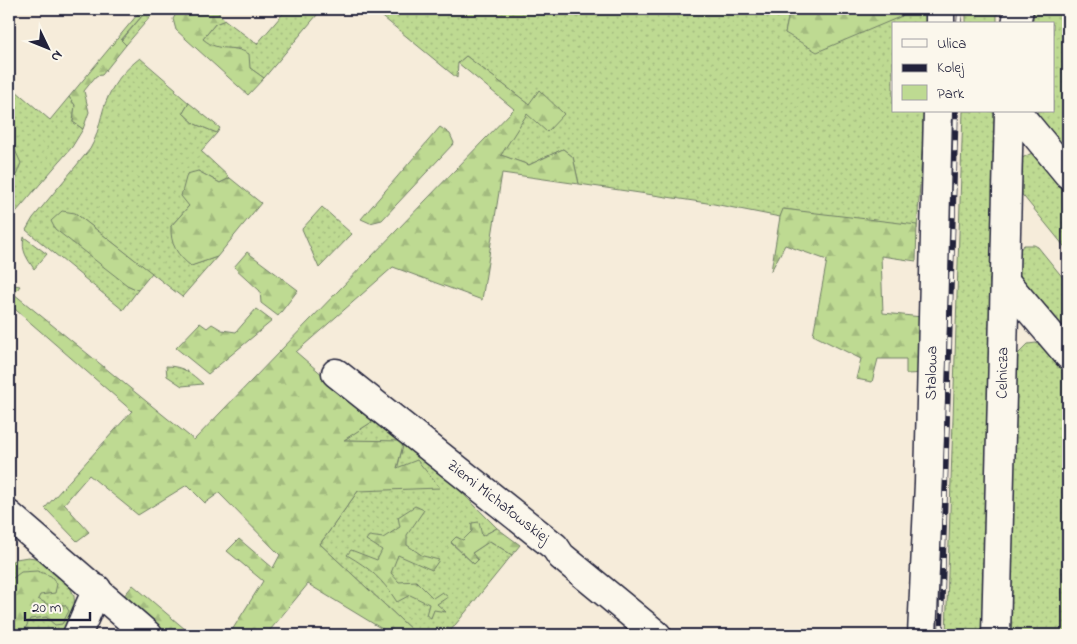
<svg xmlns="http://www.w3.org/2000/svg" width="1077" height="644" font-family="'Indie Flower',sans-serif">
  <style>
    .green { fill: url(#green-dots); stroke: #707e66 }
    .forest { fill: url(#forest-firs); stroke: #707e66 }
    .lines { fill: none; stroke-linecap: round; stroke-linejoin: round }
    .minor-casing { stroke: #22223b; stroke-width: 31 }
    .minor { stroke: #fbf7ec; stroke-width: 28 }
    .rail-casing { stroke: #22223b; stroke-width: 5.5 }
    .rail { stroke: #fbf7ec; stroke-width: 4; stroke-dasharray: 11; stroke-linecap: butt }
    .labels { text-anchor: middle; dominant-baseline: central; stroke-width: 5; stroke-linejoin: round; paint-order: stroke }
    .street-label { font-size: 16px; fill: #22223b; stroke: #fbf7ec }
  </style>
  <defs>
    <pattern id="green-dots" width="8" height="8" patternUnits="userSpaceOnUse" patternTransform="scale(1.25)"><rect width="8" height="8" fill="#beda92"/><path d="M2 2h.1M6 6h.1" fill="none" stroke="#a3bb7f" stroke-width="1.8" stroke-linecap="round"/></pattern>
    <pattern id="forest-firs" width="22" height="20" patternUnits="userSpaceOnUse" patternTransform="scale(1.25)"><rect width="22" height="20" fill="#beda92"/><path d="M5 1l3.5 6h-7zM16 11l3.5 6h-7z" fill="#a3bb7f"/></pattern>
  </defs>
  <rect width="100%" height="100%" fill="#f6ecda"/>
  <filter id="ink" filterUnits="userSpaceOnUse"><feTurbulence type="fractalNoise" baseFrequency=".02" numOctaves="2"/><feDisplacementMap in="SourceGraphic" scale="10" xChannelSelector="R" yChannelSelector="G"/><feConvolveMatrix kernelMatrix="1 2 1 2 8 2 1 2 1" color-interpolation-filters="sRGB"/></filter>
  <g filter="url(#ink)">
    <!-- green -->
    <g class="green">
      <polygon points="148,9 157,9 126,45 121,41"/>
      <polygon points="287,9 322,9 264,78 250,68 240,49 213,48 203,39 215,24 225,20 257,44"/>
      <polygon points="373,9 790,9 785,33 902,16 902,9 932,9 931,24 893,24 893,111 925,111 917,229 784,209 780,217 714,204 579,184 573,157 563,149 529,165 500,155 539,91 530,105 466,56 458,63 457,78"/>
      <rect x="966" y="9" width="31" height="15"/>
      <polygon points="1035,9 1068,9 1068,158 1042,124 1037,111 1053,111 1053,24 1032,24"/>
      <path d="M140,58L176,89L175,91L189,103L183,113L195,124L217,133L201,151L230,178L220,183L198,171L189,206L171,226L190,266L217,257L182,297L75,213L127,285L138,290L123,310L26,230L33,218L90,149C100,132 100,114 108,97C115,81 126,69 140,58Z"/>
      <polygon points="9,85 50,120 69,97 75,105 73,122 83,129 72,147 16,212 9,205 9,183 14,180 14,148 9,143"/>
      <polygon points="963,111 995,111 984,635 946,635"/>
      <polygon points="1032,153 1037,155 1068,193 1068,251 1020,192 1018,164 1022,158"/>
      <polygon points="322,207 352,234 319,268 302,229"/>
      <path d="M24,237L47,254L34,269C27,258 21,251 24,237Z"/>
      <polygon points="1024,245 1034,245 1038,247 1068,284 1068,336 1022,281 1018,274 1017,253"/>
      <polygon points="1036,343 1043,347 1068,375 1068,635 1010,635 1016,356 1028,344"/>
      <path d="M166,366C183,366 191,373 203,384L182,386L167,376Z"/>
      <polygon points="375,420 404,434 497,528 482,536 472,523 472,531 463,541 456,537 451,543 474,564 472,553 490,541 512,555 447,635 417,635 320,544 358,491 397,469 404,442 343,440"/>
      <polygon points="28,557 42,559 69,584 74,596 75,610 64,635 22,635 29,619 46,617 55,624 64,605 49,605 37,599 40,595 9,581 9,563 16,559"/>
    </g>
    <!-- forest -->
    <g class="forest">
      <polygon points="142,9 148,9 121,40 126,45 102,75 96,76 84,91 89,112 83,129 73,122 75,105 69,97"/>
      <path d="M179,9H215L225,20L215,24L203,39C221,54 230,43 249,54L250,68L264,78L248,95L176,30L173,19Z"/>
      <polygon points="790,9 834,12 833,9 902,9 902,16 817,52 785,33"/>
      <polygon points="466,56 529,104 539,90 564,114 547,132 527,114 501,155 529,165 563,149 573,157 579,184 502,173 482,300 393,267 296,352 375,420 344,440 404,441 397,468 417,460 440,488 358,491 320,544 417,635 392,635 308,584 266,635 229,635 263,581 227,551 239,539 273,568 280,555 219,493 205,503 187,485 138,515 89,475 64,504 89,532 77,541 45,508 132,411 9,304 9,284 20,286 14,294 194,440 514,109 458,63"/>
      <polygon points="189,103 220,128 217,133 195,124 183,113"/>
      <polygon points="440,127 450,134 454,143 382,220 370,223 361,219"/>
      <polygon points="9,143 14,148 21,163 14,181 9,183"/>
      <path d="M198,171L220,183L230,178L261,203L217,257L191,266C177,255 170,244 171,226L189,206L181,196L187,174Z"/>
      <polygon points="783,209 917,225 916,261 881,256 883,313 922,317 928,373 906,374 906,359 878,359 872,382 856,379 861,359 813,335 827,260 785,245 771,271 780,217"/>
      <polygon points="62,211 75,213 152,273 138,290 127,285 55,229 51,221"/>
      <polygon points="247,252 298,290 278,316 261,303 260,291 234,267"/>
      <polygon points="256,309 272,321 208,374 176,348 200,323 207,328 212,324 222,330 236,332"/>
      <path d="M415,506L424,510L407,535V545L423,556L439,560L432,570L398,555L391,573L399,582L416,581L433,598L442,592L448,597L437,604L446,612L434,610L431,618L426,615L429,604L410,595L397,602C382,579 371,569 347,555L351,550L377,560L382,550L366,540L369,536L383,538L400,527L398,517Z"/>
      <polygon points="479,522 482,536 497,528 520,545 512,555 490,541 472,553 478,560 474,564 451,542 456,537 463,540 472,531 472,523"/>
      <polygon points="37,571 51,576 57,584 55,593 40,595 38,599 49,605 65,605 69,611 62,624 55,625 46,617 30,619 22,635 9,635 9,581 21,572"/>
      <polygon points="133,585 192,635 166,635 123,597"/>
    </g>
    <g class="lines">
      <defs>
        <g id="minor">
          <polyline points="940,24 940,9"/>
          <polyline points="1016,24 1019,9"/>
          <polyline points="1016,111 1068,174"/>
          <polyline points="1005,281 1068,355"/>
          <polyline points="336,373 555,547 561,556 657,635"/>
          <polyline points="9,515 148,635"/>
          <polyline points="77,635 97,589"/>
          <polyline points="922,635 929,483 938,111"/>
          <polyline points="996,635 1009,111"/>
        </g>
      </defs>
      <!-- minor casing -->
      <use href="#minor" class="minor-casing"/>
      <!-- minor -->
      <use href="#minor" class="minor"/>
      <defs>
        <g id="rail">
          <polyline points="959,24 960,9"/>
          <polyline points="941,635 956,111"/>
        </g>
      </defs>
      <!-- rail casing -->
      <use href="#rail" class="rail-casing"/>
      <!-- rail -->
      <use href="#rail" class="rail"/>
    </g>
  </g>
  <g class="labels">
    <!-- street labels -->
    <g class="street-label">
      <text transform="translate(932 373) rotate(-89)">Stalowa</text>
      <text transform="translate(1003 373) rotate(-89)">Celnicza</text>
      <text transform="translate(498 502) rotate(38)">Ziemi Michałowskiej</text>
    </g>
  </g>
  <!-- margin -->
  <rect width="1077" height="644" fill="none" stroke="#fbf7ec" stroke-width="30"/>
  <rect x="15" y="15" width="1047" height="614" fill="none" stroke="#22223b" stroke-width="2" filter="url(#ink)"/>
  <!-- legend -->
  <rect x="892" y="22" width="162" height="90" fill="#fbf7ec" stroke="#a4a2a5"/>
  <rect x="902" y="39" width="25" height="8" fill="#fbf7ec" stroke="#a4a2a5"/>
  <text x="937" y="48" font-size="15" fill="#22223b">Ulica</text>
  <rect x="902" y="64" width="25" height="8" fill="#22223b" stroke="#a4a2a5"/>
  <text x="937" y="72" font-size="15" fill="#22223b">Kolej</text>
  <rect x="902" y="85" width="25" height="15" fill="#beda92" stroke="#a4a2a5"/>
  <text x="937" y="98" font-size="15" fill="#22223b">Park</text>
  <!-- north arrow -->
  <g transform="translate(48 48) rotate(133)" stroke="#fbf7ec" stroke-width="4" paint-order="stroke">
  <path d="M0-4L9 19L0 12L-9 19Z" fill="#22223b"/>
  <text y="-8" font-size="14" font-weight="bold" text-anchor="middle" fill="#22223b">N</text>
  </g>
  <!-- scale -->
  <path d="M25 612v8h65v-8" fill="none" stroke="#22223b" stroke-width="2.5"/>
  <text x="32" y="612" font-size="15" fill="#22223b" stroke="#fbf7ec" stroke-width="4" paint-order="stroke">20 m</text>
</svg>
